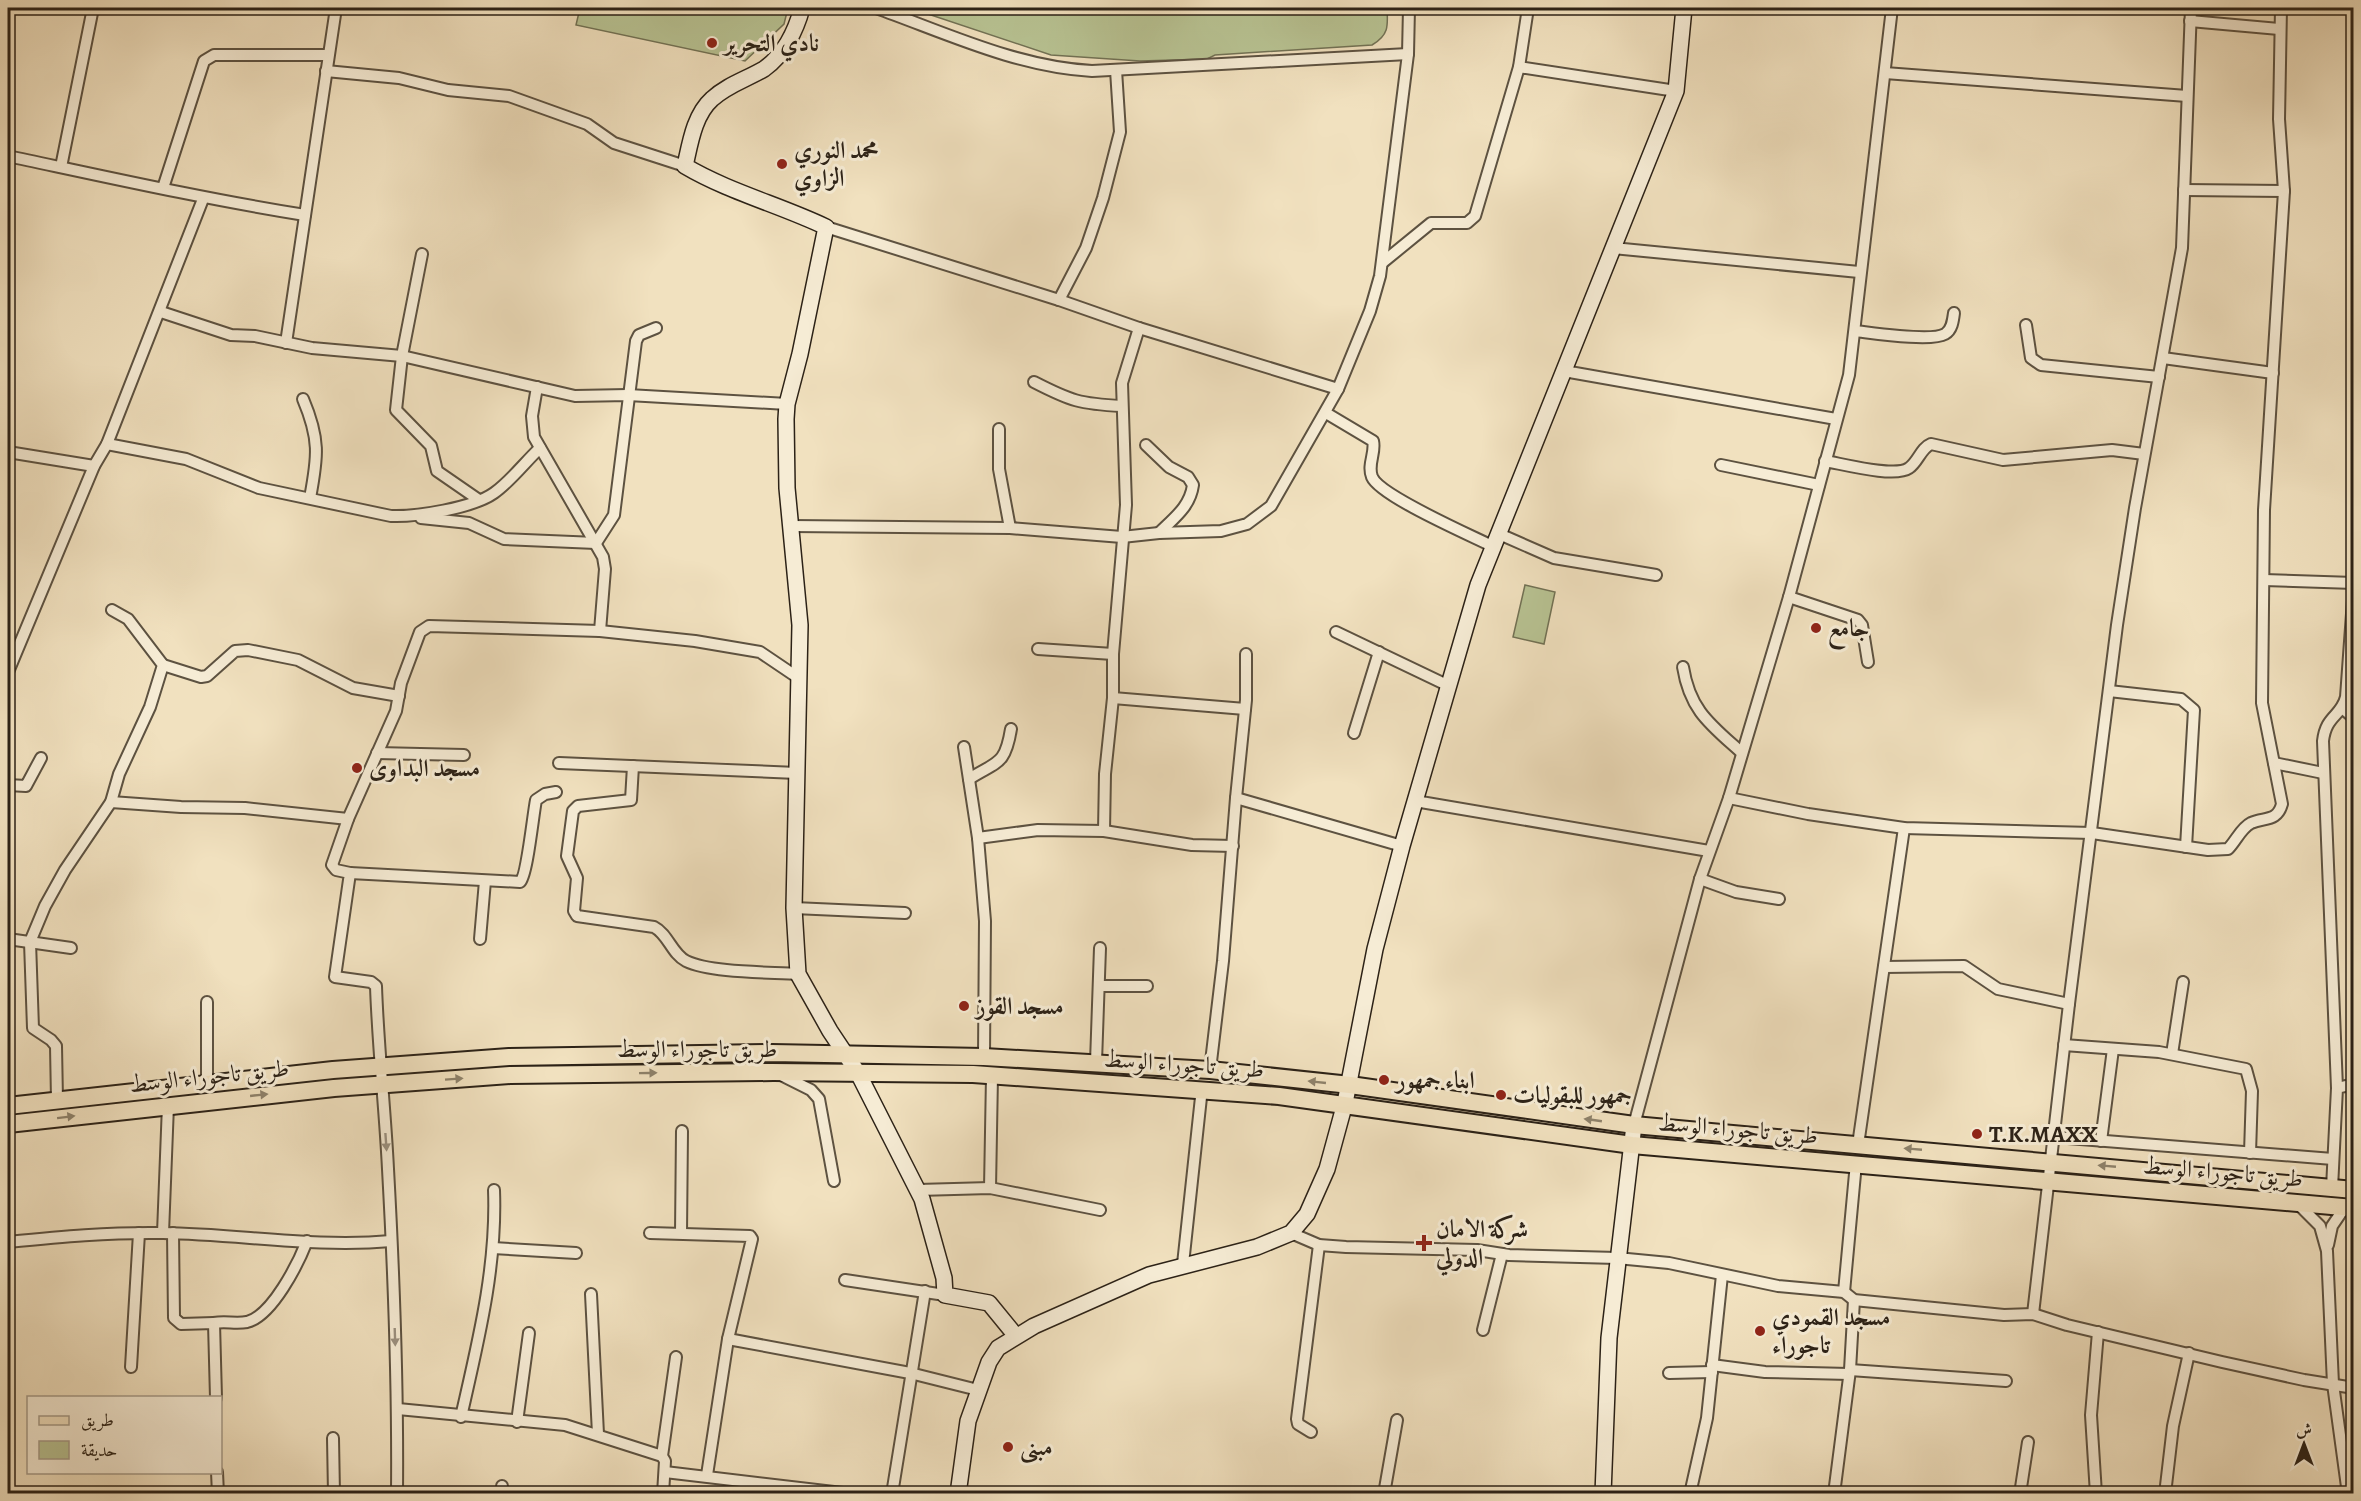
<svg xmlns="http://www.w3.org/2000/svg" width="2361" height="1501" font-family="Alegreya,Amiri,serif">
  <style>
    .green { fill: #b8c393; stroke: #727255; stroke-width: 1.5 }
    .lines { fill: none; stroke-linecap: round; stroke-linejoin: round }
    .street-casing { stroke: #5d5241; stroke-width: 14 }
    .secondary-casing { stroke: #2c2217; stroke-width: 18 }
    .primary-casing { stroke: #2c2217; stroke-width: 20 }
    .street { stroke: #f6ecd5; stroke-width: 10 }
    .secondary { stroke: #f6ecd5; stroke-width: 15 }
    .primary { stroke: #f1e1bf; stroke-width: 16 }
    .oneway { fill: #8e826b }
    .oneway2 { fill: #9b9180 }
    .poi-dot { fill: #8f2418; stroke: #f6ecd5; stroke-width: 2 }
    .labels { text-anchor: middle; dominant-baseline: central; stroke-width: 6; stroke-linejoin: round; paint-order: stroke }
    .poi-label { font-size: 24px; font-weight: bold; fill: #2c2217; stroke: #f6ecd5; text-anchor: start }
    .street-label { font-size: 24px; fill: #2c2217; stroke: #f6ecd5 }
  </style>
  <rect width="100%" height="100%" fill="#f1e1bf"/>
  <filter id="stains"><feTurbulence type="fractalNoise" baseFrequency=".00333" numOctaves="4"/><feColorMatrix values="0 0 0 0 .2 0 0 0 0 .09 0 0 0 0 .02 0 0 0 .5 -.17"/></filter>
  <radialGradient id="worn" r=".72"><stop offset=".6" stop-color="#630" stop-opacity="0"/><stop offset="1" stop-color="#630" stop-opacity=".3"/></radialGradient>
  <!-- green -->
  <g class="green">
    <polygon points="580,8 788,8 784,24 745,61 576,25"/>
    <path d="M910,8H1387C1388,26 1389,35 1372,45L1215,55L1207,59L1140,61L1051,55Z"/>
    <polygon points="1525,585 1555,592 1544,644 1513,637"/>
  </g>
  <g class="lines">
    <defs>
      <g id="street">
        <path d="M876,8C946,33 1017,67 1092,71L1408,54"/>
        <polyline points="2190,21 2279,29"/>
        <polyline points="1519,67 1676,91"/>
        <polyline points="1116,70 1120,132 1103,198 1086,248 1059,300 1139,328 1338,389"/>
        <polyline points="326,71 399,78 448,90 509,96 587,124 614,143 685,166"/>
        <polyline points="1885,73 2187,96"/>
        <path d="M8,156C107,177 205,199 305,215"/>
        <polyline points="61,167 93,8"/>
        <polyline points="163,188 204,61 214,55 328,55"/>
        <polyline points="2184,190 2284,191"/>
        <polyline points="826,227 1059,300"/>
        <polyline points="1613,248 1859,272"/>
        <polyline points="422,254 402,356 396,410 431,446 437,471 479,500"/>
        <polyline points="1382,263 1431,223 1467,223 1475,216 1519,67 1528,8"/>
        <polyline points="161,312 231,335 255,336 312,348 402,356 575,396 628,395 787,404"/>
        <polyline points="2026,325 2031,358 2041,365 2159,377"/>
        <path d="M1855,331C1873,333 1931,342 1945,334C1952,330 1953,321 1954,313"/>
        <polyline points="286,343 336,8"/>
        <polyline points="2163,358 2273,373"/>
        <polyline points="1564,371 1836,419"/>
        <path d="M1034,382C1071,401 1080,404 1122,406"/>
        <polyline points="537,387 532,416 534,437 603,557 605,569 600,631"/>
        <path d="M303,399C320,439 318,456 310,498"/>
        <path d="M1326,413L1373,441C1376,453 1367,464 1372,477C1380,496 1470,535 1492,546"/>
        <polyline points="999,429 999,469 1010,528"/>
        <path d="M107,444L186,459L259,488L391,516C416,517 473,508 494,493C511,481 525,462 540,448"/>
        <path d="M1146,445L1169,467L1188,477L1193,485C1190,507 1174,518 1159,533"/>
        <polyline points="8,452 94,466"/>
        <path d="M1825,461C1843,464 1895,478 1909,468C1918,462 1921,448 1931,444L2003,460L2112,450L2144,454"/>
        <polyline points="1721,465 1819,485"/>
        <polyline points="421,518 469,523 504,539 596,543 614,515 636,341 639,335 656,328"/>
        <polyline points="791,526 1010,528 1122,537 1159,533 1221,531 1247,524 1271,506 1338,389 1370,311 1380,276 1408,54 1409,8"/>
        <polyline points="1497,533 1554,558 1656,575"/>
        <polyline points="2264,580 2354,583"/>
        <polyline points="1789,597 1858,620 1862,625 1868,662"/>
        <polyline points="1336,632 1449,686"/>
        <polyline points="1038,649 1113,654"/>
        <polyline points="163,665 201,677 207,676 235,651 248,650 298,660 353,688 399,696"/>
        <path d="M1683,667C1690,711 1711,725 1742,753"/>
        <polyline points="8,672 94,466 107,444 203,199"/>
        <polyline points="2109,691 2181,699 2194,710 2186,847"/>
        <polyline points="1113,698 1245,709"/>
        <polyline points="2342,708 2354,718"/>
        <polyline points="1354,733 1379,652"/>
        <polyline points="964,747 978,838 985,921 984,1057"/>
        <polyline points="377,753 464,755"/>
        <polyline points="559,763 797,773"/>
        <polyline points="2274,763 2323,773"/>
        <path d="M633,766L631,800L578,806L573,811L567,856L577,878L574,911L577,916L654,927C668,934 672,954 686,961C711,973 768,972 798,974"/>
        <path d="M969,779C997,761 1005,766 1011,729"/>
        <polyline points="8,785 26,786 41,758"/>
        <polyline points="1236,798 1246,700 1246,654"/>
        <path d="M1729,798L1808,814L1904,828L2092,833L2208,850L2228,849C2236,841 2241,828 2251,823C2265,817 2277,822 2282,804L2262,703L2264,510L2284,191L2279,119L2281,8"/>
        <polyline points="1415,801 1709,851"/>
        <polyline points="111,802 181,807 245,808 348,819"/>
        <polyline points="1104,831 1105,774 1113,698 1113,654 1126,505 1122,383 1139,328"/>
        <polyline points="978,838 1038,830 1104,831 1192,845 1233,846"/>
        <path d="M350,873L520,882C527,876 533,815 536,800L545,794L556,792"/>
        <polyline points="1700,879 1736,892 1779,899"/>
        <polyline points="794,908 905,913"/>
        <polyline points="8,939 71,948"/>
        <polyline points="480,939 485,881"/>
        <polyline points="1884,967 1964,966 1998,989 2069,1004"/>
        <polyline points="1099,986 1147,986"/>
        <polyline points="207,1002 207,1083"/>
        <polyline points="2064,1045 2159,1052 2246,1069 2252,1091 2250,1153"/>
        <polyline points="2172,1054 2183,982"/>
        <polyline points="1096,1062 1100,948"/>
        <polyline points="1210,1070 1223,961 1236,798 1402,846"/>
        <polyline points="779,1074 811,1090 819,1099 834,1181"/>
        <path d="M2337,1088L2323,741C2326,715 2341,717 2346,697L2354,586"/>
        <polyline points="57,1100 56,1046 51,1040 33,1028 30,942 45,906 65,870 111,802 119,774 150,707 163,665 128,619 112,610"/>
        <polyline points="1634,1125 1700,879 1729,798 1789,597 1849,375 1892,8"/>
        <polyline points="2055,1137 2333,1159"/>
        <polyline points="2101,1141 2113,1049"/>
        <polyline points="1858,1145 1904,828"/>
        <polyline points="990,1188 992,1076"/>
        <polyline points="2332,1188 2337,1088 2354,1084"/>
        <polyline points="918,1190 990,1188 1100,1210"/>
        <polyline points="2297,1203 2320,1226 2327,1251 2333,1384 2348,1494"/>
        <polyline points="163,1233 168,1105"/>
        <polyline points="173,1233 174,1318 181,1324 214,1323 216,1398"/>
        <polyline points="650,1233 750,1236 752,1239 728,1339 707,1475"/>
        <polyline points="681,1233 682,1131"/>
        <polyline points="1291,1233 1319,1245 1346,1247 1477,1250 1509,1255 1617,1258 1669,1263 1778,1286 1844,1292 1854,1300 2004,1315 2033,1314 2067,1325 2222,1362 2304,1380 2354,1388"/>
        <path d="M8,1242C59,1237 110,1232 163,1233C239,1234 315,1248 391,1241"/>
        <polyline points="2328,1245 2332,1226 2345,1207"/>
        <polyline points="493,1248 576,1253"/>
        <polyline points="1183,1264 1202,1088"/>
        <polyline points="845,1280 945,1295"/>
        <polyline points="1844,1292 1856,1163"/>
        <polyline points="591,1294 598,1434"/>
        <polyline points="2033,1314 2069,1004 2117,625 2135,508 2182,248 2191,8"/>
        <path d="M214,1323C225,1321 236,1324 247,1322C272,1316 298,1264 307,1241"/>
        <polyline points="1483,1330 1502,1254"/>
        <polyline points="728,1339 910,1373 978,1390"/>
        <polyline points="1712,1365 1765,1372 1849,1374"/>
        <polyline points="131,1367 139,1233"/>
        <polyline points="1850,1370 2006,1381"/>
        <polyline points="1669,1373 1712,1372"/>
        <polyline points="398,1409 565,1425 662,1456"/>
        <path d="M461,1417C478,1342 497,1267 494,1190"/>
        <polyline points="517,1422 529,1333"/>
        <polyline points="1311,1432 1298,1424 1297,1419 1319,1245"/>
        <polyline points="333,1438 334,1494"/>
        <polyline points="217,1472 218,1494"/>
        <polyline points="665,1472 851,1494"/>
        <path d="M397,1494C398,1385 394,1277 388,1169C385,1108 378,1047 376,986L371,982L335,977L350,873L336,870L332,865L348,819L396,711L401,683L420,632L429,626L600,631L695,641L760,652L800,679"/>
        <polyline points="502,1494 502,1486"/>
        <polyline points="663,1494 665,1461 662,1456 676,1357"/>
        <polyline points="892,1494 925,1291"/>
        <polyline points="1384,1494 1397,1420"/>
        <polyline points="1690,1494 1707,1418 1722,1275"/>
        <polyline points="1834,1494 1850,1370 1854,1300"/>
        <polyline points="2020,1494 2028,1442"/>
        <polyline points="2096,1494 2091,1415 2098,1332"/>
        <polyline points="2165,1494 2173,1426 2189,1353"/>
      </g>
      <g id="secondary">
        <path d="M802,8C796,30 784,55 764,69C747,79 727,85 712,99C694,115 690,144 685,166C729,192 780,205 826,227L800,354L787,404L786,419L787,488L800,625L794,908L798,974L830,1031L858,1073L922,1199L944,1278L945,1295L989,1303L1016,1336"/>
        <polyline points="958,1494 968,1421 989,1362 998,1348 1034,1326 1149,1275 1257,1247 1291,1233 1307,1214 1327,1169 1345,1103 1375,949 1402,846 1478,585 1676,91 1684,8"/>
        <polyline points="1603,1494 1609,1338 1634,1125"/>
      </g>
      <g id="primary">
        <polyline points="8,1106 333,1070 509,1057 772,1053 984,1057 1210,1070 1350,1085 1634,1125 2354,1190"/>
        <polyline points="8,1124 334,1088 510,1075 773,1072 973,1074 1279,1096 1632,1145 2354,1208"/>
      </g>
    </defs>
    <!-- street casing -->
    <use href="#street" class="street-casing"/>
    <!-- secondary casing -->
    <use href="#secondary" class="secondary-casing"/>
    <!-- primary casing -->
    <use href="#primary" class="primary-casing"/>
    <!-- street -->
    <use href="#street" class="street"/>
    <!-- secondary -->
    <use href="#secondary" class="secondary"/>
    <!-- primary -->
    <use href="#primary" class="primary"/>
  </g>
  <!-- one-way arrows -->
  <defs><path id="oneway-solid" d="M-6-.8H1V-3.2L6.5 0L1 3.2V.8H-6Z" transform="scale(1.5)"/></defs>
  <g class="oneway">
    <use href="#oneway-solid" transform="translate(648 1073) rotate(-1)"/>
    <use href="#oneway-solid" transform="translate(454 1079) rotate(-4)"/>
    <use href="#oneway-solid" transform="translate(1317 1082) rotate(-174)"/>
    <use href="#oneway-solid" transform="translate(259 1095) rotate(-6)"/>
    <use href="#oneway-solid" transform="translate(66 1117) rotate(-7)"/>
    <use href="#oneway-solid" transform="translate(1593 1120) rotate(-172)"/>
    <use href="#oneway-solid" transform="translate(1913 1149) rotate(-175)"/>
    <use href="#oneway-solid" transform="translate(2107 1166) rotate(-175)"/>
  </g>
  <g class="oneway2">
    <use href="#oneway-solid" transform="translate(386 1142) rotate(86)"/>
    <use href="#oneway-solid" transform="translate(395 1337) rotate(88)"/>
  </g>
  <!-- markers -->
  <g class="poi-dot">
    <circle cx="712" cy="43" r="6"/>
    <circle cx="782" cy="164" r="6"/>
    <circle cx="1816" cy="628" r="6"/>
    <circle cx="357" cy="768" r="6"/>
    <circle cx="964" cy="1006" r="6"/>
    <circle cx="1384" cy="1080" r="6"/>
    <circle cx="1501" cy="1095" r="6"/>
    <circle cx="1977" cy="1134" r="6"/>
    <path d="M1421 1234h6v6h6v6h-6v6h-6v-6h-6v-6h6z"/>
    <circle cx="1760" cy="1331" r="6"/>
    <circle cx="1008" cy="1447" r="6"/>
  </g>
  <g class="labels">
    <!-- poi labels -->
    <g class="poi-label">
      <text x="724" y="43">نادي التحرير</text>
      <text x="794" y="150">محمد النوري<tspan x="794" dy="28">الزاوي</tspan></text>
      <text x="1828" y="628">جامع</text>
      <text x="369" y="768">مسجد البداوى</text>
      <text x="976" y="1006">مسجد القوز</text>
      <text x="1396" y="1080">ابناء جمهور</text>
      <text x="1513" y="1095">جمهور للبقوليات</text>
      <text x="1989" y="1134">T.K.MAXX</text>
      <text x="1436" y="1229">شركة الامان<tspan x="1436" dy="28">الدولي</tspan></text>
      <text x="1772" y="1317">مسجد القمودي<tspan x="1772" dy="28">تاجوراء</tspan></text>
      <text x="1020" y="1447">مبنى</text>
    </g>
    <!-- street labels -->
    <g class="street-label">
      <text x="697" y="1049">طريق تاجوراء الوسط</text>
      <text transform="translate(1184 1064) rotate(4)">طريق تاجوراء الوسط</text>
      <text transform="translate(209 1076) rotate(-6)">طريق تاجوراء الوسط</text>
      <text transform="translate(1738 1129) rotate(5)">طريق تاجوراء الوسط</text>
      <text transform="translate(2223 1172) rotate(5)">طريق تاجوراء الوسط</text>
    </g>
  </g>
  <!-- margin -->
  <rect width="2361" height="1501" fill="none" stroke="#f1e1bf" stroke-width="30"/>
  <rect x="9" y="9" width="2343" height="1483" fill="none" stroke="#2c2217" stroke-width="3"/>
  <rect x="15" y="15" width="2331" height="1471" fill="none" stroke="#2c2217" stroke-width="1.5"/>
  <!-- legend -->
  <rect x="27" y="1396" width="195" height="78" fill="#f6ecd5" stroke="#a59b89" stroke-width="1.5"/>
  <rect x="39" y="1416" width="30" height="9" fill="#f1e1bf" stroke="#a59b89" stroke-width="1.5"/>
  <text x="81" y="1426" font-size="18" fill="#2c2217">طريق</text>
  <rect x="39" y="1441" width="30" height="18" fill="#b8c393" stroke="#a59b89" stroke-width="1.5"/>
  <text x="81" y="1456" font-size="18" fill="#2c2217">حديقة</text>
  <!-- north arrow -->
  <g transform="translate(2304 1444)" stroke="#f6ecd5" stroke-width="4.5" paint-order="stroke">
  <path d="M0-4.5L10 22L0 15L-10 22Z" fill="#2c2217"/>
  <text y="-9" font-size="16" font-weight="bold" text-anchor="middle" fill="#2c2217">ش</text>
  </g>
  <rect width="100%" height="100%" filter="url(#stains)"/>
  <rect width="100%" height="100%" fill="url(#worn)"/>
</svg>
